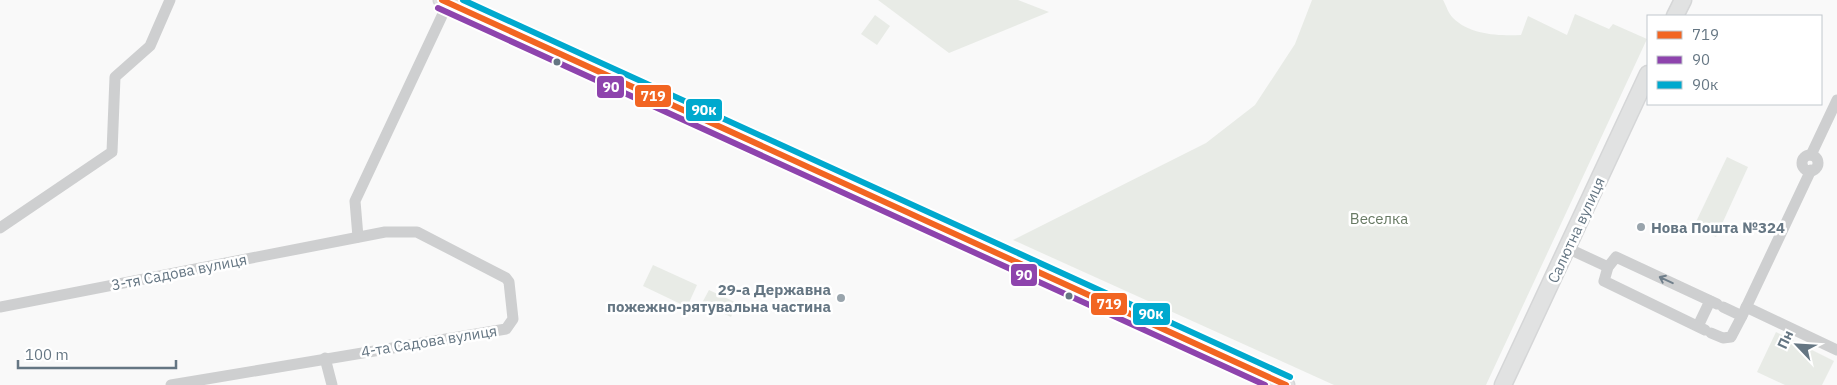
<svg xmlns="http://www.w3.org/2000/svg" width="1837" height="385" font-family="'IBM Plex Sans',sans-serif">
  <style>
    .green { fill: #e8ebe6 }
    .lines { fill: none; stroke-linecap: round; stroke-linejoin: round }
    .secondary-casing { stroke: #d5d6d7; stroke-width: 19 }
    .street { stroke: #cecfd0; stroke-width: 11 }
    .secondary { stroke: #e1e2e2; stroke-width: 16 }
    .bus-1-casing { stroke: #fff; stroke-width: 10 }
    .bus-2-casing { stroke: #fff; stroke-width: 10 }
    .bus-3-casing { stroke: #fff; stroke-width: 10 }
    .bus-1 { stroke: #f26522; stroke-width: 6 }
    .bus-2 { stroke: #8e44ad; stroke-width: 6 }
    .bus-3 { stroke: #00a9ce; stroke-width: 6 }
    .oneway { stroke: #707f8b }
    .bus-dot { fill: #657683; stroke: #fff; stroke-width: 2 }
    .poi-dot { fill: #99a4ac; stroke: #fff; stroke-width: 2 }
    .labels { text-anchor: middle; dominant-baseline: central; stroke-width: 5; stroke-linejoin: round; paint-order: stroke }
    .park-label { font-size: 15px; fill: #687a64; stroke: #fff }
    .poi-label { font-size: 15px; font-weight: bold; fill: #657683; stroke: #fff; text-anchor: start }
    .street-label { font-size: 15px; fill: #657683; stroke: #fff }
    .line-badge { stroke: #fff; stroke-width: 2 }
    .badge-label { font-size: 14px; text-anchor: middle; font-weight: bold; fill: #fff }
  </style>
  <rect width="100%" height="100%" fill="#f9f9f9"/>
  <!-- green -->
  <g class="green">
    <polygon points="878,0 1018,0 1049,12 949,53"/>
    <path d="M1312,0H1443C1446,5 1448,13 1453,18C1470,35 1499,36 1521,35L1528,16L1567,35L1575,14L1609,29L1613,24L1647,39L1486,385H1334L1013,240L1206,143L1255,105L1295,44Z"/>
    <polygon points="875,15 890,26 877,45 861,34"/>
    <polygon points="1727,157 1748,167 1716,237 1694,226"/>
    <polygon points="653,265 697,285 687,307 643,286"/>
    <polygon points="709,290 737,303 731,317 702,303"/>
    <polygon points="1776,332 1834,361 1822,385 1785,385 1757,372"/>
  </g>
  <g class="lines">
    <defs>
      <g id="secondary">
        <polyline points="442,0 1286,385"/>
        <polyline points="1675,16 1683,0"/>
        <polyline points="1503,385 1648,74"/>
      </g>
    </defs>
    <!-- secondary casing -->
    <use href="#secondary" class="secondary-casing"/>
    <!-- street -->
    <g class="street">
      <polyline points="1811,155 1837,100"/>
      <circle cx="1810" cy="163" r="8"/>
      <polyline points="0,228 112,152 115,77 150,46 170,0"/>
      <polyline points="358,237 355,201 448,3"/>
      <polyline points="1567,248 1608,267"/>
      <polyline points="0,307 385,232 417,232 506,278 509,282 513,319 506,329 171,385"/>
      <polyline points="1746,307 1837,350"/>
      <polyline points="1742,316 1811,170"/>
      <polyline points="1698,326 1710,301"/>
      <polyline points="1705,330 1604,281 1608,267 1616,257 1717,304"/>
      <polyline points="1711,333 1723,338 1731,337 1742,316 1723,307"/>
      <polyline points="325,358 332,385"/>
    </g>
    <!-- secondary -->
    <use href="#secondary" class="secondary"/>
    <defs>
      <polyline id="bus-1" points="442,0 1286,385"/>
      <polyline id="bus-2" points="438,8 1265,385"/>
      <polyline id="bus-3" points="463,0 1290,377"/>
    </defs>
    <!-- bus-1 casing -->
    <use href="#bus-1" class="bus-1-casing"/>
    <!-- bus-2 casing -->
    <use href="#bus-2" class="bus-2-casing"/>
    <!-- bus-3 casing -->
    <use href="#bus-3" class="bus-3-casing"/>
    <!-- bus-1 -->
    <use href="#bus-1" class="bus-1"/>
    <!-- bus-2 -->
    <use href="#bus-2" class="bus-2"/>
    <!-- bus-3 -->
    <use href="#bus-3" class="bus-3"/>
  </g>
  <!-- one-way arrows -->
  <defs><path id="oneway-shaft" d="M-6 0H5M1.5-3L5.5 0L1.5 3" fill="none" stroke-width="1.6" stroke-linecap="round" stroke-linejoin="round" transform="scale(1.25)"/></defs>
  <use class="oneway" href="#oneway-shaft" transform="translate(1666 280) rotate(-155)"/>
  <!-- markers -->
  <g class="bus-dot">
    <circle cx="557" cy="62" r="4.5"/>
    <circle cx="1069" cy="296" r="4.5"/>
  </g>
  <g class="poi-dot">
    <circle cx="1641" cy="227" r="5"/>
    <circle cx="841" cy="298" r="5"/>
  </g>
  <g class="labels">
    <!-- park labels -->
    <g class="park-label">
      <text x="1379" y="218">Веселка</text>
    </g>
    <!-- poi labels -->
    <g class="poi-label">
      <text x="1651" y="227">Нова Пошта №324</text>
      <text x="831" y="289" text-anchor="end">29-а Державна<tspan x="831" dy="17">пожежно-рятувальна частина</tspan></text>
    </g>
    <!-- street labels -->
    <g class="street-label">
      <text transform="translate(1576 230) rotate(-65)">Салютна вулиця</text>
      <text transform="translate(179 272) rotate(-11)">3-тя Садова вулиця</text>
      <text transform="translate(429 341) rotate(-9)">4-та Садова вулиця</text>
    </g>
  </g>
  <g class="line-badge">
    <rect x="596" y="75" width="29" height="24" rx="5" fill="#8e44ad"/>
    <rect x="634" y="84" width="38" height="24" rx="5" fill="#f26522"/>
    <rect x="685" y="98" width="38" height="24" rx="5" fill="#00a9ce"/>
    <rect x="1010" y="263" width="28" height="24" rx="5" fill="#8e44ad"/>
    <rect x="1090" y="292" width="38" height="24" rx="5" fill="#f26522"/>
    <rect x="1132" y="302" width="39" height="24" rx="5" fill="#00a9ce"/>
  </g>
  <g class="badge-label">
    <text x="611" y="92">90</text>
    <text x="653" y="101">719</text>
    <text x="704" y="115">90к</text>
    <text x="1024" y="280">90</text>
    <text x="1109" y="309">719</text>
    <text x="1151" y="319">90к</text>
  </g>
  <!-- legend -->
  <rect x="1647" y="15" width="175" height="90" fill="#ffffff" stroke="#c1c8cd"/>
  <rect x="1657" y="31" width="25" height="8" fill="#f26522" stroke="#c1c8cd"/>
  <text x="1692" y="40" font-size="15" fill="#657683">719</text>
  <rect x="1657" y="56" width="25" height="8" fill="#8e44ad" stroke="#c1c8cd"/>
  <text x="1692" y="65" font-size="15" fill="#657683">90</text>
  <rect x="1657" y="81" width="25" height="8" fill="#00a9ce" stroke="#c1c8cd"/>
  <text x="1692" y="90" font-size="15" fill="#657683">90к</text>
  <!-- north arrow -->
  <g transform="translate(1797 345) rotate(295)" stroke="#ffffff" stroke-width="4" paint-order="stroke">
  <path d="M0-4L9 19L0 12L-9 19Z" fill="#657683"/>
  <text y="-8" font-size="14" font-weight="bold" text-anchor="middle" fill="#657683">Пн</text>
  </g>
  <!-- scale -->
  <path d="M18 360v8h158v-8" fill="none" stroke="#657683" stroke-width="2.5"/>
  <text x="25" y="360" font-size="15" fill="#657683" stroke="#ffffff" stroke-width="4" paint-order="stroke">100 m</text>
</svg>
